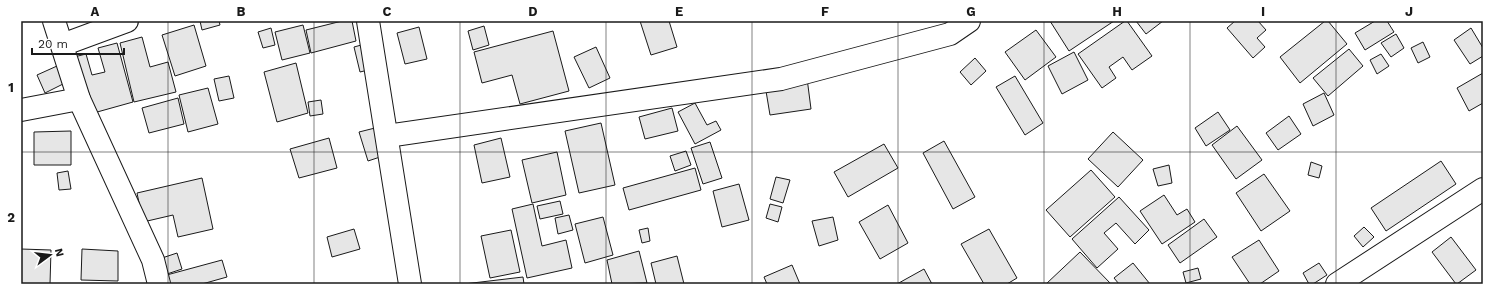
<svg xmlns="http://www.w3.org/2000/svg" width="1504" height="305" font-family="'Work Sans',sans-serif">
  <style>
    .building { fill: #e6e6e6; stroke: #1a1a1a }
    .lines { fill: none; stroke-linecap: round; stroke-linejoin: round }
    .minor-casing { stroke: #1a1a1a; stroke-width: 24 }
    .tertiary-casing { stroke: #1a1a1a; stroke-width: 24 }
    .minor { stroke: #fff; stroke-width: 22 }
    .tertiary { stroke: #fff; stroke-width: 22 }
    .grid { fill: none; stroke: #1a1a1a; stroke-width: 1; stroke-opacity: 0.55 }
    .neatline { fill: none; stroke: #1a1a1a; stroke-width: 1.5 }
    .grid-label { font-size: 13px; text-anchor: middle; font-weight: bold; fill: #1a1a1a }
  </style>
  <rect width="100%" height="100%" fill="#fff"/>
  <!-- building -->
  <g class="building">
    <polygon points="200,21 219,21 220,25 202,30"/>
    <polygon points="342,21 352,21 356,41 311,53 306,30"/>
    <polygon points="640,21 669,21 677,47 651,55"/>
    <polygon points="1050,21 1114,21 1069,51"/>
    <polygon points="1125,21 1127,21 1152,56 1132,70 1123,57 1109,67 1116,78 1102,88 1078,54"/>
    <polygon points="1136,21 1163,21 1146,34"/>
    <polygon points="1235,21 1258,21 1266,30 1257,38 1265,47 1253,58 1227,28"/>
    <polygon points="1325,21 1328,21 1347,44 1300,83 1280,57"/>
    <polygon points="1375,21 1387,21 1394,32 1365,50 1355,33"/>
    <polygon points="194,25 206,66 175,76 162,35"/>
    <polygon points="303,25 310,53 282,60 275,32"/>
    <polygon points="484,26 489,45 473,50 468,31"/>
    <polygon points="419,27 427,59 405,64 397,33"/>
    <polygon points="271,28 275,45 263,48 258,32"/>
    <polygon points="1471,28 1483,48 1483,56 1470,64 1454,40"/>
    <polygon points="1036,30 1056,57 1025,80 1005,52"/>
    <polygon points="553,31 569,91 520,104 512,75 482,83 474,52"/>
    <polygon points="1396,34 1404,48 1391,57 1381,43"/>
    <polygon points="142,37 150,67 168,62 176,92 134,102 120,43"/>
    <polygon points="1423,42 1430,57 1418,63 1411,48"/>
    <polygon points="117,43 133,102 90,114 74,57 86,54 92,75 105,72 98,48"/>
    <polygon points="365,44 372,69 360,72 354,47"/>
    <polygon points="596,47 610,78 589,88 574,57"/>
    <polygon points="1349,49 1363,66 1328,96 1313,78"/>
    <polygon points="1074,52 1088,80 1062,94 1048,66"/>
    <polygon points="1381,54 1389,66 1377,74 1370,60"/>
    <polygon points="975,58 986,71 971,85 960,72"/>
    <polygon points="296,63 308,113 277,122 264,72"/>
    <polygon points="57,66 65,83 45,93 37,75"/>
    <polygon points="1483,73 1483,103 1469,111 1457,88"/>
    <polygon points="229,76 234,98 219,101 214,79"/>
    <polygon points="1015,76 1043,123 1025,135 996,87"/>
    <polygon points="807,78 811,109 770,115 765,85"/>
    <polygon points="208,88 218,124 188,132 179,95"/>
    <polygon points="1324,93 1334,115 1313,126 1303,104"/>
    <polygon points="178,98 184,124 149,133 142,108"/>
    <polygon points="321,100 323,114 310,116 308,102"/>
    <polygon points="695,103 707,125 716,121 721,130 695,144 678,112"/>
    <polygon points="672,108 678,131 645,139 639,117"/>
    <polygon points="1218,112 1230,130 1206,146 1195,128"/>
    <polygon points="1289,116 1301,134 1278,150 1266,133"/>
    <polygon points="601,123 615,185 579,193 565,131"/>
    <polygon points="1237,126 1262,160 1236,179 1212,145"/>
    <polygon points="375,128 383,156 368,161 359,132"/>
    <polygon points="71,131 71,165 34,165 34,132"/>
    <polygon points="1113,132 1143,160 1118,187 1088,159"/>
    <polygon points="329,138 337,168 299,178 290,149"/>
    <polygon points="501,138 510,177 482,183 474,145"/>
    <polygon points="944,141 975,197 953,209 923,153"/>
    <polygon points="710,142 722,178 703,184 691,148"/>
    <polygon points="884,144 898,168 848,197 834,172"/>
    <polygon points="686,151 691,165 675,171 670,156"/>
    <polygon points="557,152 566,195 532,203 522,160"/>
    <polygon points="1441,161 1456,184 1386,231 1371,208"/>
    <polygon points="1311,162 1322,166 1319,178 1308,175"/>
    <polygon points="1169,165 1172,183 1158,186 1153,169"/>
    <polygon points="695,168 701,190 629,210 623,188"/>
    <polygon points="1091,170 1115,197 1070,237 1046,210"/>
    <polygon points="68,171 71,189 59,190 57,173"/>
    <polygon points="1264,174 1290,211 1261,231 1236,193"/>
    <polygon points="776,177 790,180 783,203 770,199"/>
    <polygon points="202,178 213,229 178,237 173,215 143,222 137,193"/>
    <polygon points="739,184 749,220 722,227 713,191"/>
    <polygon points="1164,195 1177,215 1187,209 1195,222 1162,244 1140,211"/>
    <polygon points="1119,197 1149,230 1135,244 1116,223 1104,233 1118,249 1097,268 1072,239"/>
    <polygon points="560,201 563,214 540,219 537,206"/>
    <polygon points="533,204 542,246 566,240 572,268 527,278 512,209"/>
    <polygon points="770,204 782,207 778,222 766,218"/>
    <polygon points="888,205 908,243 880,259 859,222"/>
    <polygon points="569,215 573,230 558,234 555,218"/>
    <polygon points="603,217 613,255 585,263 575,224"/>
    <polygon points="833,217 838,240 819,246 812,221"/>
    <polygon points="1204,219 1217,237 1180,263 1168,245"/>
    <polygon points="1364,227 1374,237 1363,247 1354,236"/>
    <polygon points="648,228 650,241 642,243 639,230"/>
    <polygon points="354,229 360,249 332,257 327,237"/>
    <polygon points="989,229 1017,278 1007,284 984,284 961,244"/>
    <polygon points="511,230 520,272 490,278 481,236"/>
    <polygon points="1451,237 1476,270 1457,284 1456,284 1432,252"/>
    <polygon points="1259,240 1279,271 1260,284 1250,284 1232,257"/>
    <polygon points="21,249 51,250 50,284 21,284"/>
    <polygon points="82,249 118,251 118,281 81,280"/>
    <polygon points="639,251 647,283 612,284 607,260"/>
    <polygon points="1080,252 1111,284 1046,284"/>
    <polygon points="177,253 182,269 164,275 159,259"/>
    <polygon points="677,256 684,284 656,284 651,263"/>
    <polygon points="222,260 227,277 202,284 165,284 163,276"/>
    <polygon points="1133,263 1150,284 1119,284 1114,278"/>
    <polygon points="1319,263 1327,275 1313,284 1309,284 1303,273"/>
    <polygon points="792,265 800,284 767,284 764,277"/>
    <polygon points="1198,268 1201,279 1186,283 1183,272"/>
    <polygon points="924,269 932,284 897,284"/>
    <polygon points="523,277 524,284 464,284"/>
  </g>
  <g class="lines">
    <defs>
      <g id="minor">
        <polyline points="54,21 79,99 153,260 159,284"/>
        <polyline points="62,45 127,21"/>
        <polyline points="21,110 79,99"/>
        <polyline points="387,136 781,79 950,34 969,21"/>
        <polyline points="1337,284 1483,189"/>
      </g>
      <polyline id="tertiary" points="368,21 410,284"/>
    </defs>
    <!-- minor casing -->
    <use href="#minor" class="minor-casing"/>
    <!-- tertiary casing -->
    <use href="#tertiary" class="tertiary-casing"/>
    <!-- minor -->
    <use href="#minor" class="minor"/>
    <!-- tertiary -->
    <use href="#tertiary" class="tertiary"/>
  </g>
  <!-- grid -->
  <path class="grid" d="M168,21V284M314,21V284M460,21V284M606,21V284M752,21V284M898,21V284M1044,21V284M1190,21V284M1336,21V284M21,152H1483"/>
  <!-- border -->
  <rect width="1504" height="305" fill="none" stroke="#ffffff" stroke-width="44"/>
  <!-- north arrow -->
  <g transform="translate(50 255) rotate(75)" stroke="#ffffff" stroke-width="3" paint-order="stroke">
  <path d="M0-3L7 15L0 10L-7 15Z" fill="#1a1a1a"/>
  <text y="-6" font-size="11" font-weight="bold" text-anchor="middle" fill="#1a1a1a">N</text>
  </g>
  <!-- scale -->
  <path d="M32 48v6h92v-6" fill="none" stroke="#1a1a1a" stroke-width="2"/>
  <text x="38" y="48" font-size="12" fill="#1a1a1a" stroke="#ffffff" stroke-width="3" paint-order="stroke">20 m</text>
  <rect x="22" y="22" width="1460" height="261" class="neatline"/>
  <g class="grid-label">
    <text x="95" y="16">A</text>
    <text x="241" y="16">B</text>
    <text x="387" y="16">C</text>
    <text x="533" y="16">D</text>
    <text x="679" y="16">E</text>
    <text x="825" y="16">F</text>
    <text x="971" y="16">G</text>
    <text x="1117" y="16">H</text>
    <text x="1263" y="16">I</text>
    <text x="1409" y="16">J</text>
    <text x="11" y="92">1</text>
    <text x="11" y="222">2</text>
  </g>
</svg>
